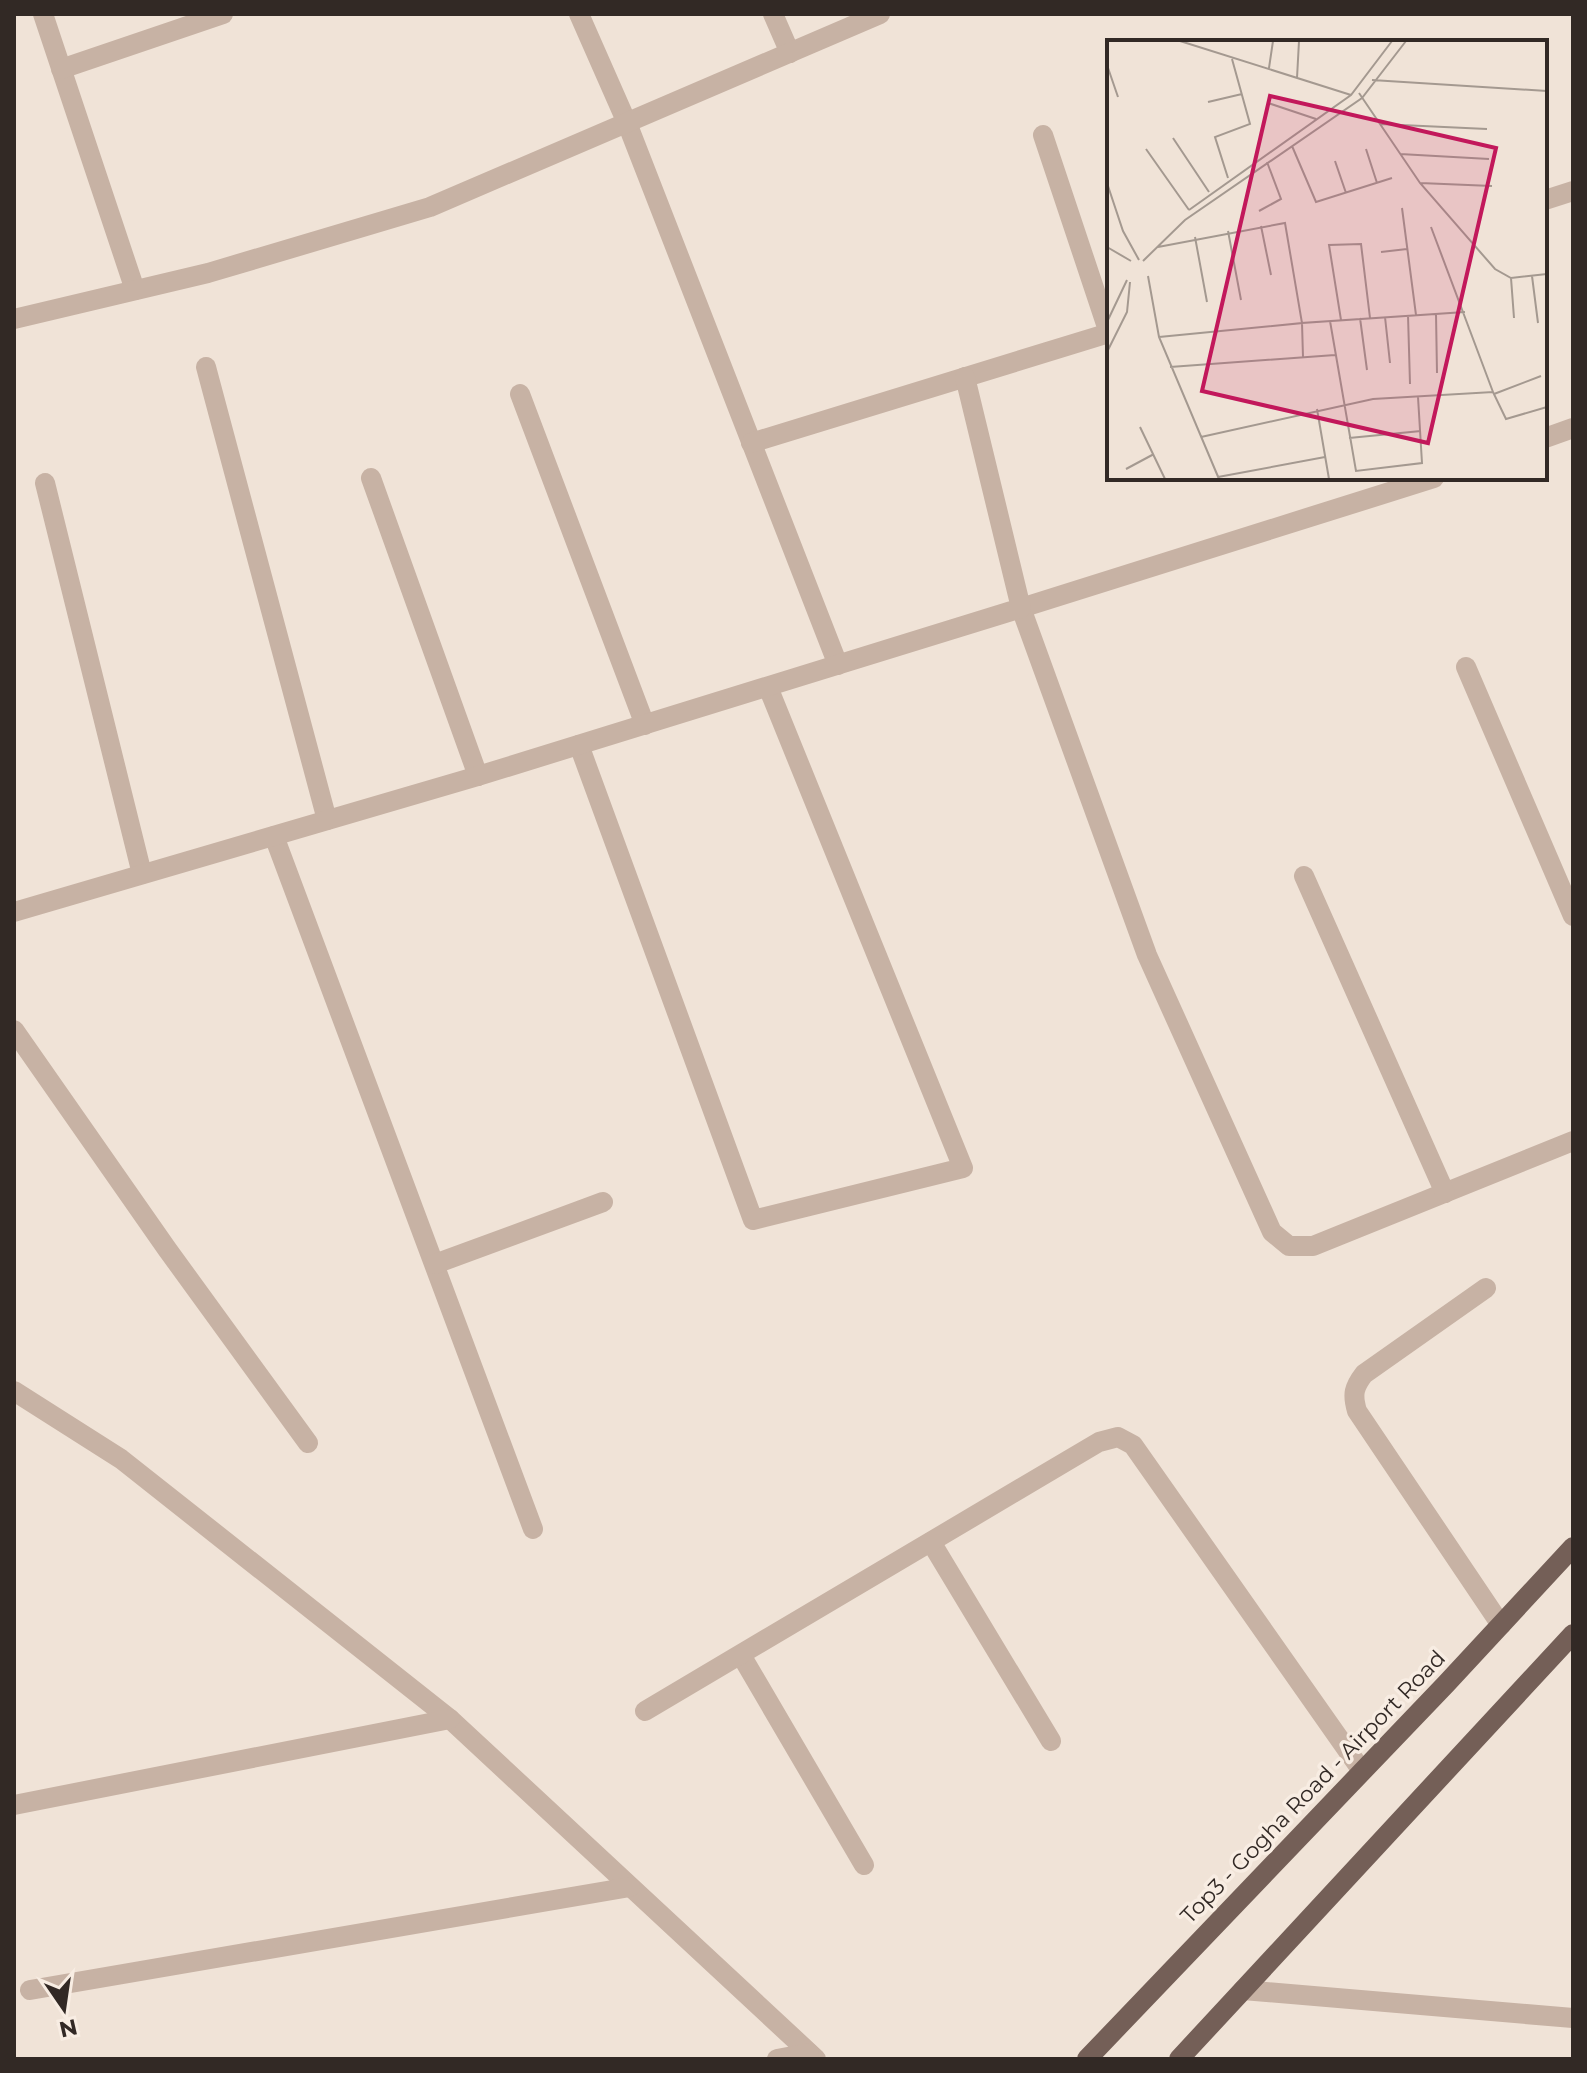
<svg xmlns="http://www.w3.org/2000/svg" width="1587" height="2073" font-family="Montserrat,sans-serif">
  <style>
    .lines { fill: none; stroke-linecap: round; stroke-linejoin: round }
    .lane { stroke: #c7b2a4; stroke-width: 20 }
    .street { stroke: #c7b2a4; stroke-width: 20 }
    .primary { stroke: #745f57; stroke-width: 20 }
    .labels { text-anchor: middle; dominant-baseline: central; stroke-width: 7; stroke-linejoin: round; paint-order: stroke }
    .street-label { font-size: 22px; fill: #322925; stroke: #f8ede3 }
    .inset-road { fill: none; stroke: #a49990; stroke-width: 2 }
    .view { fill: #c2185b; fill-opacity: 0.15; stroke: #c2185b; stroke-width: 4 }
    .inset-edge { fill: none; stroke: #322925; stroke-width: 4 }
  </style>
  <rect width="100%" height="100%" fill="#f0e3d7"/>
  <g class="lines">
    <!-- lane -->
    <polyline class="lane" points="1043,135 1109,333"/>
    <!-- street -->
    <g class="street">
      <polyline points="43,14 135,290"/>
      <polyline points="579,14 627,123 838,665"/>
      <polyline points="773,14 790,53"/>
      <polyline points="61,69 223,14"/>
      <polyline points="1545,200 1573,191"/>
      <polyline points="14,319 208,273 430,207 880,14"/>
      <polyline points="206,367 327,820"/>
      <polyline points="520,394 645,725"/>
      <polyline points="1545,438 1573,428"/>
      <polyline points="751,443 1109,333"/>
      <polyline points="371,478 478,776"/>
      <polyline points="1434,478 1021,608 1147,955 1272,1232 1289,1246 1313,1246 1573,1141"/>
      <polyline points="45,483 142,874"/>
      <polyline points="1466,667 1573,916"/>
      <polyline points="579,745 753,1220 963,1168 768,687"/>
      <polyline points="274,836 533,1529"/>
      <polyline points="1304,876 1445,1193"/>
      <polyline points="14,912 478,776 1021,608 965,377"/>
      <polyline points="14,1030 167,1249 308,1443"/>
      <polyline points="435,1264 603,1202"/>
      <path d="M1486,1288L1364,1374C1354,1387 1352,1394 1357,1411L1501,1625"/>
      <polyline points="14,1391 121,1459 450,1719 816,2059"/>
      <polyline points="931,1542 1051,1741"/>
      <polyline points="741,1655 864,1865"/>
      <polyline points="645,1711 1099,1442 1118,1437 1133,1445 1362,1771"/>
      <polyline points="14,1805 450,1719"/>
      <polyline points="30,1990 630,1887"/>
      <polyline points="1243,1990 1573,2018"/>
      <polyline points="777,2059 809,2053"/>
    </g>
    <!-- primary -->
    <g class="primary">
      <polyline points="1087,2059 1446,1684 1573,1547"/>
      <polyline points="1179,2059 1573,1634"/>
    </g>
  </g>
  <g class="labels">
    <!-- street labels -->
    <g class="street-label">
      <text transform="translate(1313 1787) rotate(-46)">Top3 - Gogha Road - Airport Road</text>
    </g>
  </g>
  <!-- overview -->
  <g transform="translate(1107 40)">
    <rect width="440" height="440" fill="#f0e3d7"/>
    <path class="inset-road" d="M73,1L244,55M0,25L11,57M162,28L166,1M190,38L192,1M265,40L440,51M252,53L313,143L388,229L404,238L440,234M101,62L135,54M161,63L209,79M273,84L380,89M66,98L102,152M185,106L209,162L285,138M39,109L82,170M259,109L270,143M293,114L382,119M228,121L239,153M121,138L108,97L143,84L125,19M0,143L16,191L32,220M313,143L385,146M295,168L309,275M82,170L244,55L285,1M152,171L174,159L160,122M154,186L164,235M324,187L386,352M121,191L134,260M88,197L100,262M0,207L24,221M51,207L178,183L195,283L52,297M274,212L300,209M36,221L78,180L255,58L299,1M41,236L52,297L112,439M425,236L431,283M404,238L407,278M329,274L330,333M301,275L303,344M278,277L283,323M253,278L260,330M234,280L222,205L254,204L263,278M223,281L249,431L315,423L311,357M0,282L20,240M0,312L20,272L23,242M196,317L195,283L358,272M63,327L228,315M387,354L434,336M210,369L222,439M33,387L58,439M94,397L266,359L386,352L399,379L440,367M242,398L314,391M19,429L47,414M111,437L218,417"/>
    <path class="view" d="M163,56L389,108L321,403L95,351Z"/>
    <rect width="440" height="440" class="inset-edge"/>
  </g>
  <!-- border -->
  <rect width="1587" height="2073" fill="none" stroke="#322925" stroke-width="32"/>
  <!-- north arrow -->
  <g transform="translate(64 2009) rotate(167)" stroke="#f8ede3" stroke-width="6" paint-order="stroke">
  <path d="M0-6L14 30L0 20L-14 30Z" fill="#322925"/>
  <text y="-12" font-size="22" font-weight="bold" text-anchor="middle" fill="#322925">N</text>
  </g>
</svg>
